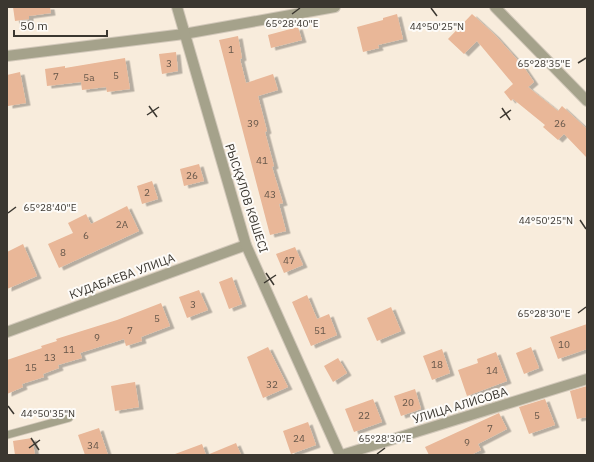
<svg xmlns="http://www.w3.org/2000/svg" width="594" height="462" font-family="'IBM Plex Sans',sans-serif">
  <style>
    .building { fill: #e9b798; filter: url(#shadow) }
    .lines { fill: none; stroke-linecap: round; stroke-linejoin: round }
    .service-casing { stroke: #d2c8ba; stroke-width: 9 }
    .minor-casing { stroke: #d2c8ba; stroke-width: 12 }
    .tertiary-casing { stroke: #d2c8ba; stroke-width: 12 }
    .service { stroke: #a5a28b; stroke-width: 7 }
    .minor { stroke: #a5a28b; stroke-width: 10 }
    .tertiary { stroke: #a5a28b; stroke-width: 10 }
    .ticks { fill: none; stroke: #3b3730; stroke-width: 1.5 }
    .labels { text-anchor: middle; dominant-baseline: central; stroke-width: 4; stroke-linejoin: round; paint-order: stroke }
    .number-label { font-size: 10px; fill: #66574a }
    .street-label { font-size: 12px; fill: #3b3730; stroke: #fdfbf8 }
    .ticks-label { font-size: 10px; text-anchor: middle; fill: #3b3730; stroke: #fdfbf8; stroke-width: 4; stroke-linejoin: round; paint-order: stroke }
  </style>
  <defs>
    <filter id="shadow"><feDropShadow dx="4.5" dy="2.5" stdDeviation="0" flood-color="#0004"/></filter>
  </defs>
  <rect width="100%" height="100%" fill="#f8ecdc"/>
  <!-- building -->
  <g class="building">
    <polygon points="13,7 50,7 51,13 29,16 29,19 15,21"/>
    <polygon points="397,14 403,39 378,45 379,48 363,52 357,27 383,20 383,18"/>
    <polygon points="472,14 495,35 523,66 534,82 528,87 558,111 562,106 587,129 587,158 564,134 558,140 543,127 545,125 513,99 511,101 504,92 513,84 477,41 464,54 448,39"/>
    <polygon points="298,27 302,40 271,48 268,35"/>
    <polygon points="238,36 242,58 240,59 246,83 273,74 278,90 258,96 267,131 265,132 274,166 272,167 283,203 279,204 286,231 270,235 219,40"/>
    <polygon points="176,52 178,71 162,74 159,54"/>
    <polygon points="125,58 130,89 107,92 106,87 82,90 81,82 47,86 45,69 65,66 65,68"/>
    <polygon points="20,72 26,103 8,106 7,75"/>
    <polygon points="199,164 204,181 184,186 180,169"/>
    <polygon points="152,181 158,199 142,204 137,186"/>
    <polygon points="127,206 139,231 59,268 48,244 73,233 68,223 86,214 91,224"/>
    <polygon points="23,244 37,276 7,289 7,252"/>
    <polygon points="295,247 303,265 284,273 276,254"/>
    <polygon points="232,277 242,304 229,309 219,282"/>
    <polygon points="199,290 208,310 187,318 179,297"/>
    <polygon points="307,295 317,319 329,314 337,335 311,346 292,302"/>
    <polygon points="161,303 170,326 141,337 142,341 126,346 124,339 80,353 82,358 58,365 59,368 43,374 44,377 22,384 23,387 7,394 7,360 42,348 41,346 57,341 56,339 117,320"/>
    <polygon points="391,307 401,331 377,341 367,318"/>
    <polygon points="587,324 587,349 558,359 550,337"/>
    <polygon points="268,347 288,387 263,398 247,357"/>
    <polygon points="531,347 539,368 524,374 516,353"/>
    <polygon points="442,349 450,373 432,380 423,356"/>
    <polygon points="496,352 507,381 467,396 458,370 478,363 477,359"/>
    <polygon points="338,358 347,373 333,382 324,366"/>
    <polygon points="135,382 139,407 115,411 111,386"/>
    <polygon points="587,386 587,417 577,419 570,391"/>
    <polygon points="415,389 421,409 401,416 394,396"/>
    <polygon points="373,399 382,422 354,432 345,409"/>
    <polygon points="545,399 555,425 529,434 519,407"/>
    <polygon points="499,413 507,429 478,444 481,450 471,455 429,455 425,447"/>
    <polygon points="308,422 316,445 291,454 283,431"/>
    <polygon points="99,428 108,455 85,455 78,435"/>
    <polygon points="32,438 35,455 15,455 13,441"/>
    <polygon points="236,443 241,455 207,455"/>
    <polygon points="202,444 206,455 175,455 175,454"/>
  </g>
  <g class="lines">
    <defs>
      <polyline id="service" points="7,435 69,418"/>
      <g id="minor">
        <polyline points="495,7 587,101"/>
        <polyline points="7,56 184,34 335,7"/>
        <polyline points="7,332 246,245"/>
        <polyline points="342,455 587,379"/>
      </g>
      <polyline id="tertiary" points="177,7 246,245 340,455"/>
    </defs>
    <!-- service casing -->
    <use href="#service" class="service-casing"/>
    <!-- minor casing -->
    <use href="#minor" class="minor-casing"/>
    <!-- tertiary casing -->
    <use href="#tertiary" class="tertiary-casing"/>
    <!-- service -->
    <use href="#service" class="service"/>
    <!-- minor -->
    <use href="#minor" class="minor"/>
    <!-- tertiary -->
    <use href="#tertiary" class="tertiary"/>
  </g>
  <!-- ticks -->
  <path class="ticks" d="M431,8L437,16M292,14L300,8M578,63L586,58M149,106L157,117M502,108L510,120M147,115L159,107M500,118L511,110M8,213L16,207M580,220L586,229M266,273L274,285M264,283L276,275M578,313L586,307M8,406L14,414M31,438L39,450M29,448L40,440M377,454L385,448"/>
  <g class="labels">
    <!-- number labels -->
    <g class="number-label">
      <text x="231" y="49">1</text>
      <text x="169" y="63">3</text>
      <text x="116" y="75">5</text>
      <text x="56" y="76">7</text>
      <text x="89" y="77">5а</text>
      <text x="253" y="123">39</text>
      <text x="560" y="123">26</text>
      <text x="262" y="160">41</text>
      <text x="192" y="175">26</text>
      <text x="147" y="192">2</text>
      <text x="270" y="194">43</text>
      <text x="122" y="224">2А</text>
      <text x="86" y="235">6</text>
      <text x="63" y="252">8</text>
      <text x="289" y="260">47</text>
      <text x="193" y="304">3</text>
      <text x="157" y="318">5</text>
      <text x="130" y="330">7</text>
      <text x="320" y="330">51</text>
      <text x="97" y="337">9</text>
      <text x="564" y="344">10</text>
      <text x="69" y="349">11</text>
      <text x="50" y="357">13</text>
      <text x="437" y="364">18</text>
      <text x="31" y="367">15</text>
      <text x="492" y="370">14</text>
      <text x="272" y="384">32</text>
      <text x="408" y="402">20</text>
      <text x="364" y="415">22</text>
      <text x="537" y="415">5</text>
      <text x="490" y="428">7</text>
      <text x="299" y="438">24</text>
      <text x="467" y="442">9</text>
      <text x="93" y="445">34</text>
    </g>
    <!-- street labels -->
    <g class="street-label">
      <text transform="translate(247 198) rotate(72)">РЫСҚҰЛОВ КӨШЕСІ</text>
      <text transform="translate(122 276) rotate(-20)">КУДАБАЕВА УЛИЦА</text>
      <text transform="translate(460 405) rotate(-17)">УЛИЦА АЛИСОВА</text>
    </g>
  </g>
  <g class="ticks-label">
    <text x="292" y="27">65°28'40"E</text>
    <text x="437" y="30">44°50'25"N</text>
    <text x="544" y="67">65°28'35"E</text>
    <text x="50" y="211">65°28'40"E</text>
    <text x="546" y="224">44°50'25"N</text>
    <text x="544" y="317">65°28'30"E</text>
    <text x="48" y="417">44°50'35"N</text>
    <text x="385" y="442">65°28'30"E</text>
  </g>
  <!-- border -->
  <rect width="594" height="462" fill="none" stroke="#3b3730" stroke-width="16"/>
  <!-- scale -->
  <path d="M14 30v6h93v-6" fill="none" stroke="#3b3730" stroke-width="2"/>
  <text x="20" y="30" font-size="12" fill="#3b3730" stroke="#fdfbf8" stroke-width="3" paint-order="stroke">50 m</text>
</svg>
